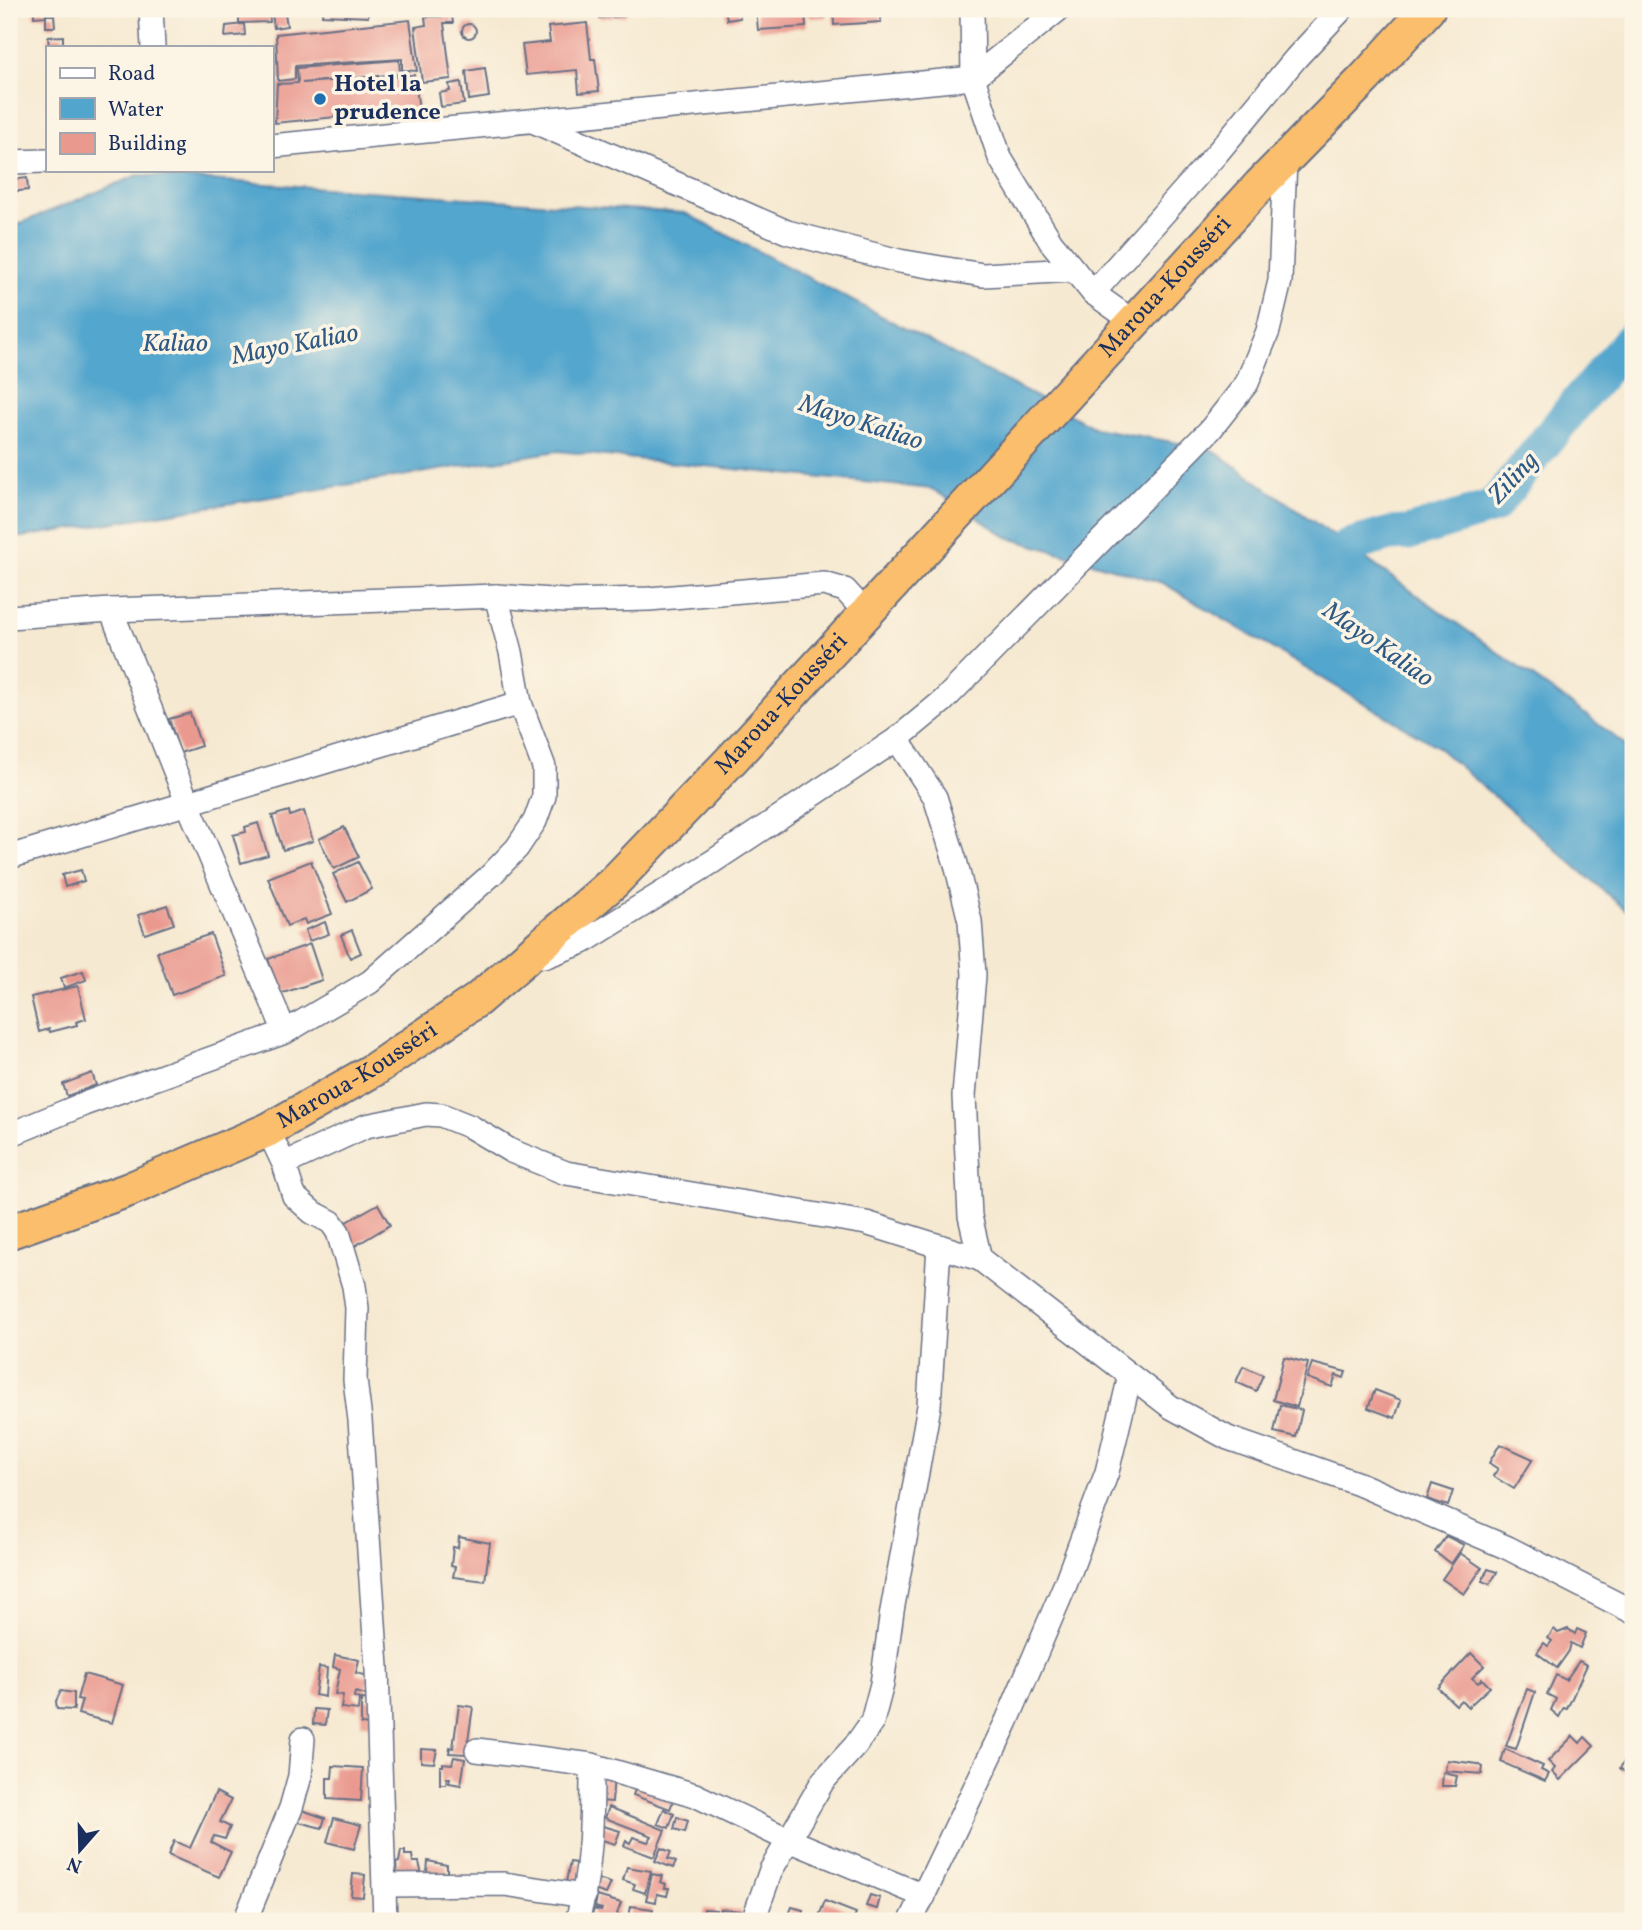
<svg xmlns="http://www.w3.org/2000/svg" width="1642" height="1930" font-family="Vollkorn,serif">
  <style>
    .water { fill: #52a6cd; stroke: #366a96; stroke-width: 2 }
    .lines { fill: none; stroke-linecap: round; stroke-linejoin: round }
    .river { stroke: #52a6cd; stroke-width: 35 }
    .building { fill: #ea998f }
    .minor-casing { stroke: #687086; stroke-width: 26 }
    .highway-casing { stroke: #687086; stroke-width: 37 }
    .minor { stroke: #fff; stroke-width: 23 }
    .highway { stroke: #fabe6d; stroke-width: 33 }
    .poi-dot { fill: #1f6fb2; stroke: #fcf5e5; stroke-width: 2.5 }
    .labels { text-anchor: middle; dominant-baseline: central; stroke-width: 7; stroke-linejoin: round; paint-order: stroke }
    .poi-label { font-size: 24px; font-weight: bold; fill: #1b2f5e; stroke: #fcf5e5; text-anchor: start }
    .street-label { font-size: 24px; fill: #1b2f5e; stroke: #fcf5e5 }
    .water-label { font-size: 26px; font-style: italic; fill: #2e5985; stroke: #fcf5e5 }
  </style>
  <rect width="100%" height="100%" fill="#fcf5e5"/>
  <filter id="ink" filterUnits="userSpaceOnUse"><feTurbulence type="fractalNoise" baseFrequency=".0143" numOctaves="2"/><feDisplacementMap in="SourceGraphic" scale="14" xChannelSelector="R" yChannelSelector="G"/><feConvolveMatrix kernelMatrix="1 2 1 2 8 2 1 2 1" color-interpolation-filters="sRGB"/></filter>
  <filter id="wash" filterUnits="userSpaceOnUse"><feTurbulence type="fractalNoise" baseFrequency=".00686" numOctaves="4" result="noise"/><feDisplacementMap in="SourceGraphic" scale="28" xChannelSelector="R" yChannelSelector="G"/><feGaussianBlur stdDeviation="1.57" result="paint"/><feColorMatrix in="noise" values="0 0 0 0 0 0 0 0 0 0 0 0 0 0 0 0 0 1.4 0 .05"/><feComposite in="paint" operator="in"/></filter>
  <g filter="url(#wash)">
    <rect width="100%" height="100%" fill="#f6e9d1"/>
    <!-- water -->
    <polygon class="water" points="138,175 685,213 1095,428 1211,449 1585,714 1633,751 1633,916 1436,746 1163,583 1009,538 932,489 557,451 9,539 9,228"/>
    <g class="lines">
      <!-- river -->
      <polyline class="river" points="1348,546 1390,534 1408,533 1493,507 1575,405 1633,337"/>
    </g>
    <g id="blocks">
      <!-- building -->
      <g class="building">
        <polygon points="34,9 46,9 46,15 54,15 55,27 46,27 46,16 34,17"/>
        <polygon points="239,9 269,9 270,22 239,23"/>
        <polygon points="323,9 368,9 368,17 322,15"/>
        <polygon points="598,9 627,9 626,16 599,18"/>
        <polygon points="725,9 739,9 740,18 727,20"/>
        <polygon points="756,9 805,9 806,27 758,30"/>
        <polygon points="808,9 826,9 826,17 809,18"/>
        <polygon points="833,9 880,9 881,22 834,25"/>
        <polygon points="285,13 287,26 274,28 272,14"/>
        <polygon points="452,16 453,23 444,23 451,79 422,82 415,27 426,25 425,17"/>
        <polygon points="410,20 417,71 402,70 402,59 295,66 295,79 278,81 276,34"/>
        <polygon points="587,23 591,59 595,59 599,91 579,93 577,70 526,75 522,45 550,42 548,27"/>
        <circle cx="469" cy="31" r="7"/>
        <polygon points="244,24 245,35 225,37 226,26"/>
        <polygon points="63,36 63,47 49,47 48,37"/>
        <polygon points="399,60 400,74 302,83 414,75 419,109 275,123 277,84 298,83 297,68"/>
        <polygon points="485,68 489,97 469,100 466,71"/>
        <polygon points="461,82 464,104 441,107 439,93 450,91 449,84"/>
        <polygon points="27,178 28,190 9,192 9,180"/>
        <polygon points="190,713 201,746 180,753 169,719"/>
        <polygon points="289,811 290,816 304,811 313,841 283,850 272,816"/>
        <polygon points="258,823 268,855 241,863 233,835 246,832 245,827"/>
        <polygon points="344,827 359,857 334,869 319,839"/>
        <polygon points="311,861 332,914 306,924 304,919 287,926 268,878"/>
        <polygon points="358,862 372,889 347,902 333,874"/>
        <polygon points="81,870 84,881 65,887 62,875"/>
        <polygon points="167,905 174,924 145,934 138,915"/>
        <polygon points="325,922 329,934 309,941 305,930"/>
        <polygon points="352,930 361,953 350,958 341,935"/>
        <polygon points="211,934 226,976 172,995 157,952"/>
        <polygon points="310,944 322,980 280,994 268,959"/>
        <polygon points="83,971 86,980 64,988 61,978"/>
        <polygon points="78,986 86,1019 76,1022 77,1025 50,1032 49,1029 39,1032 31,997"/>
        <polygon points="92,1073 96,1085 67,1096 63,1084"/>
        <polygon points="378,1204 390,1225 353,1247 341,1225"/>
        <polygon points="1284,1357 1308,1363 1297,1407 1273,1400"/>
        <polygon points="1312,1363 1346,1372 1344,1378 1336,1375 1332,1387 1307,1378"/>
        <polygon points="1243,1366 1263,1375 1256,1391 1236,1382"/>
        <polygon points="1375,1390 1401,1400 1395,1418 1368,1408"/>
        <polygon points="1280,1405 1302,1410 1296,1437 1274,1432"/>
        <polygon points="1500,1444 1533,1459 1514,1489 1493,1476 1498,1469 1489,1463"/>
        <polygon points="1432,1484 1453,1491 1448,1506 1427,1499"/>
        <polygon points="1446,1536 1464,1545 1451,1564 1435,1552"/>
        <polygon points="459,1537 490,1543 485,1581 453,1577 455,1567 451,1566 453,1547 458,1548"/>
        <polygon points="1460,1553 1482,1568 1464,1594 1442,1579"/>
        <polygon points="1488,1569 1497,1572 1490,1584 1482,1581"/>
        <polygon points="1554,1629 1558,1633 1568,1629 1575,1634 1577,1629 1586,1633 1580,1648 1571,1643 1569,1651 1557,1668 1537,1653 1544,1643 1548,1646 1552,1641 1548,1638"/>
        <polygon points="1471,1653 1484,1666 1472,1678 1478,1683 1482,1679 1490,1687 1468,1707 1461,1700 1456,1705 1438,1688"/>
        <polygon points="335,1655 359,1660 356,1673 373,1677 367,1684 366,1695 355,1692 354,1697 359,1699 358,1710 341,1708 343,1695 335,1694 340,1669 333,1667"/>
        <polygon points="1579,1661 1587,1665 1567,1709 1564,1708 1559,1717 1551,1710 1556,1699 1547,1694 1556,1675 1566,1680"/>
        <polygon points="319,1667 327,1668 325,1697 315,1695"/>
        <polygon points="84,1674 123,1685 112,1723 78,1714 82,1700 77,1699"/>
        <polygon points="1527,1689 1535,1692 1516,1749 1506,1746"/>
        <polygon points="61,1691 74,1693 74,1710 57,1709 56,1701"/>
        <polygon points="361,1699 372,1700 371,1725 361,1724"/>
        <polygon points="459,1705 473,1707 466,1754 449,1753 450,1747 453,1748"/>
        <polygon points="314,1709 327,1710 325,1725 313,1724"/>
        <polygon points="1573,1736 1580,1743 1585,1737 1594,1746 1560,1780 1552,1772 1555,1768 1548,1761"/>
        <polygon points="1633,1748 1633,1779 1620,1768"/>
        <polygon points="421,1749 437,1750 434,1763 421,1762"/>
        <polygon points="1505,1749 1543,1766 1541,1770 1549,1774 1545,1781 1501,1762"/>
        <polygon points="454,1757 465,1759 461,1785 449,1783 450,1778 447,1778 446,1784 440,1784 440,1766 443,1766 443,1763 452,1764"/>
        <polygon points="1447,1760 1478,1764 1483,1767 1482,1774 1445,1771"/>
        <polygon points="333,1766 363,1768 361,1801 327,1799 327,1778 332,1778"/>
        <polygon points="602,1772 614,1775 612,1802 600,1801"/>
        <polygon points="1443,1773 1457,1776 1455,1786 1442,1786"/>
        <polygon points="638,1782 675,1796 670,1809 633,1795"/>
        <polygon points="216,1792 231,1800 220,1822 230,1827 225,1839 214,1836 211,1842 231,1852 219,1877 168,1855 174,1841 190,1848"/>
        <polygon points="609,1807 665,1830 654,1857 624,1846 626,1841 630,1843 633,1837 648,1842 652,1836 605,1818"/>
        <polygon points="664,1809 674,1814 669,1828 658,1824"/>
        <polygon points="302,1810 325,1818 322,1828 294,1821"/>
        <polygon points="677,1817 688,1821 685,1832 674,1829"/>
        <polygon points="334,1818 361,1825 354,1849 327,1842"/>
        <polygon points="600,1825 620,1831 615,1844 596,1838"/>
        <polygon points="661,1848 671,1852 668,1859 676,1862 673,1868 655,1861"/>
        <polygon points="401,1851 405,1851 405,1855 412,1855 413,1862 419,1862 422,1875 397,1875 396,1863 399,1862"/>
        <polygon points="428,1861 447,1865 447,1876 427,1873"/>
        <polygon points="570,1862 582,1864 578,1889 565,1887"/>
        <polygon points="627,1867 651,1871 645,1893 633,1889 635,1884 623,1880"/>
        <polygon points="353,1874 365,1875 363,1897 351,1896"/>
        <polygon points="652,1874 662,1876 660,1882 666,1884 665,1888 669,1888 667,1896 657,1894 656,1902 646,1900"/>
        <polygon points="598,1879 611,1883 606,1894 594,1890"/>
        <polygon points="870,1895 880,1898 877,1909 866,1906"/>
        <polygon points="597,1896 621,1903 617,1914 622,1917 621,1921 599,1920 592,1915 594,1909 601,1911 602,1909 595,1907"/>
        <polygon points="825,1901 856,1913 853,1921 835,1921 819,1916"/>
        <polygon points="631,1906 653,1909 650,1921 629,1917"/>
        <polygon points="792,1907 803,1910 800,1921 788,1917"/>
        <polygon points="704,1909 716,1910 715,1921 702,1921"/>
        <polygon points="720,1909 742,1911 741,1921 719,1921"/>
      </g>
    </g>
  </g>
  <g filter="url(#ink)">
    <use href="#blocks" fill-opacity="0" stroke="#687086" stroke-width="2"/>
    <g class="lines">
      <defs>
        <g id="minor">
          <polyline points="151,9 153,47"/>
          <polyline points="972,9 973,78 1000,158 1051,242 1093,293 1135,323"/>
          <polyline points="535,122 787,232 899,261 983,275 1074,270"/>
          <polyline points="271,146 973,78 1059,9"/>
          <polyline points="9,162 47,161"/>
          <polyline points="1093,293 1218,152 1296,58 1342,9"/>
          <polyline points="111,610 188,804 285,1032"/>
          <polyline points="9,617 111,610 496,596 565,601 649,599 824,584 845,590 865,612"/>
          <polyline points="897,739 935,797 956,864 970,921 974,975 964,1096 970,1216 980,1259 1171,1407 1228,1438 1359,1484 1508,1548 1633,1612"/>
          <polyline points="9,857 520,703"/>
          <polyline points="527,956 546,956 583,942 712,862 897,739 943,701 1210,430 1247,383 1268,331 1280,281 1285,160"/>
          <polyline points="268,1130 284,1164 294,1196 312,1212 331,1222 338,1232 354,1286 357,1308 355,1380 360,1420 377,1667 385,1921"/>
          <polyline points="9,1135 84,1104 285,1032 370,982 491,875 517,848 535,821 544,796 544,767 520,703 511,652 496,596"/>
          <polyline points="284,1164 366,1126 426,1114 441,1115 471,1127 511,1151 566,1173 866,1223 980,1259"/>
          <polyline points="477,1750 592,1765 695,1795 789,1840 924,1896"/>
          <polyline points="385,1885 504,1884 584,1896"/>
          <polyline points="245,1921 291,1808 300,1776 303,1739"/>
          <path d="M577,1921C592,1869 592,1818 592,1765"/>
          <polyline points="753,1921 771,1870 823,1781 855,1746 872,1722 882,1684 892,1611 929,1406 939,1246"/>
          <polyline points="911,1921 1007,1721 1065,1585 1107,1472 1130,1376"/>
        </g>
        <g id="highway">
          <path id="s1" d="M9,1232L128,1190L268,1130L375,1069L477,1000L614,882L733,758L1260,185L1365,78L1428,9"/>
        </g>
      </defs>
      <!-- minor casing -->
      <use href="#minor" class="minor-casing"/>
      <!-- highway casing -->
      <use href="#highway" class="highway-casing"/>
      <!-- minor -->
      <use href="#minor" class="minor"/>
      <!-- highway -->
      <use href="#highway" class="highway"/>
    </g>
  </g>
  <!-- markers -->
  <circle class="poi-dot" cx="320" cy="99" r="7"/>
  <g class="labels">
    <!-- poi labels -->
    <g class="poi-label">
      <text x="334" y="85">Hotel la<tspan x="334" dy="28">prudence</tspan></text>
    </g>
    <!-- street labels -->
    <g class="street-label">
      <text stroke="none"><textPath href="#s1" startOffset="1517">Maroua-Kousséri</textPath></text>
      <text stroke="none"><textPath href="#s1" startOffset="950">Maroua-Kousséri</textPath></text>
      <text stroke="none"><textPath href="#s1" startOffset="383">Maroua-Kousséri</textPath></text>
    </g>
    <!-- water labels -->
    <g class="water-label">
      <text x="175" y="344">Kaliao</text>
      <text transform="translate(295 345) rotate(-11)">Mayo Kaliao</text>
      <text transform="translate(861 423) rotate(18)">Mayo Kaliao</text>
      <text transform="translate(1514 478) rotate(-47)">Ziling</text>
      <text transform="translate(1378 645) rotate(35)">Mayo Kaliao</text>
    </g>
  </g>
  <!-- margin -->
  <rect width="1642" height="1930" fill="none" stroke="#fcf5e5" stroke-width="35"/>
  <!-- legend -->
  <rect x="46" y="46" width="228" height="126" fill="#fcf5e5" stroke="#a2a6af" stroke-width="2"/>
  <rect x="60" y="68" width="35" height="10" fill="#ffffff" stroke="#a2a6af" stroke-width="2"/>
  <text x="108" y="80" font-size="21" fill="#1b2f5e">Road</text>
  <rect x="60" y="98" width="35" height="21" fill="#52a6cd" stroke="#a2a6af" stroke-width="2"/>
  <text x="108" y="116" font-size="21" fill="#1b2f5e">Water</text>
  <rect x="60" y="133" width="35" height="21" fill="#ea998f" stroke="#a2a6af" stroke-width="2"/>
  <text x="108" y="150" font-size="21" fill="#1b2f5e">Building</text>
  <!-- north arrow -->
  <g transform="translate(80 1850) rotate(200)" stroke="#fcf5e5" stroke-width="5" paint-order="stroke">
  <path d="M0-5L12 26L0 18L-12 26Z" fill="#1b2f5e"/>
  <text y="-10" font-size="19" font-weight="bold" text-anchor="middle" fill="#1b2f5e">N</text>
  </g>
</svg>
